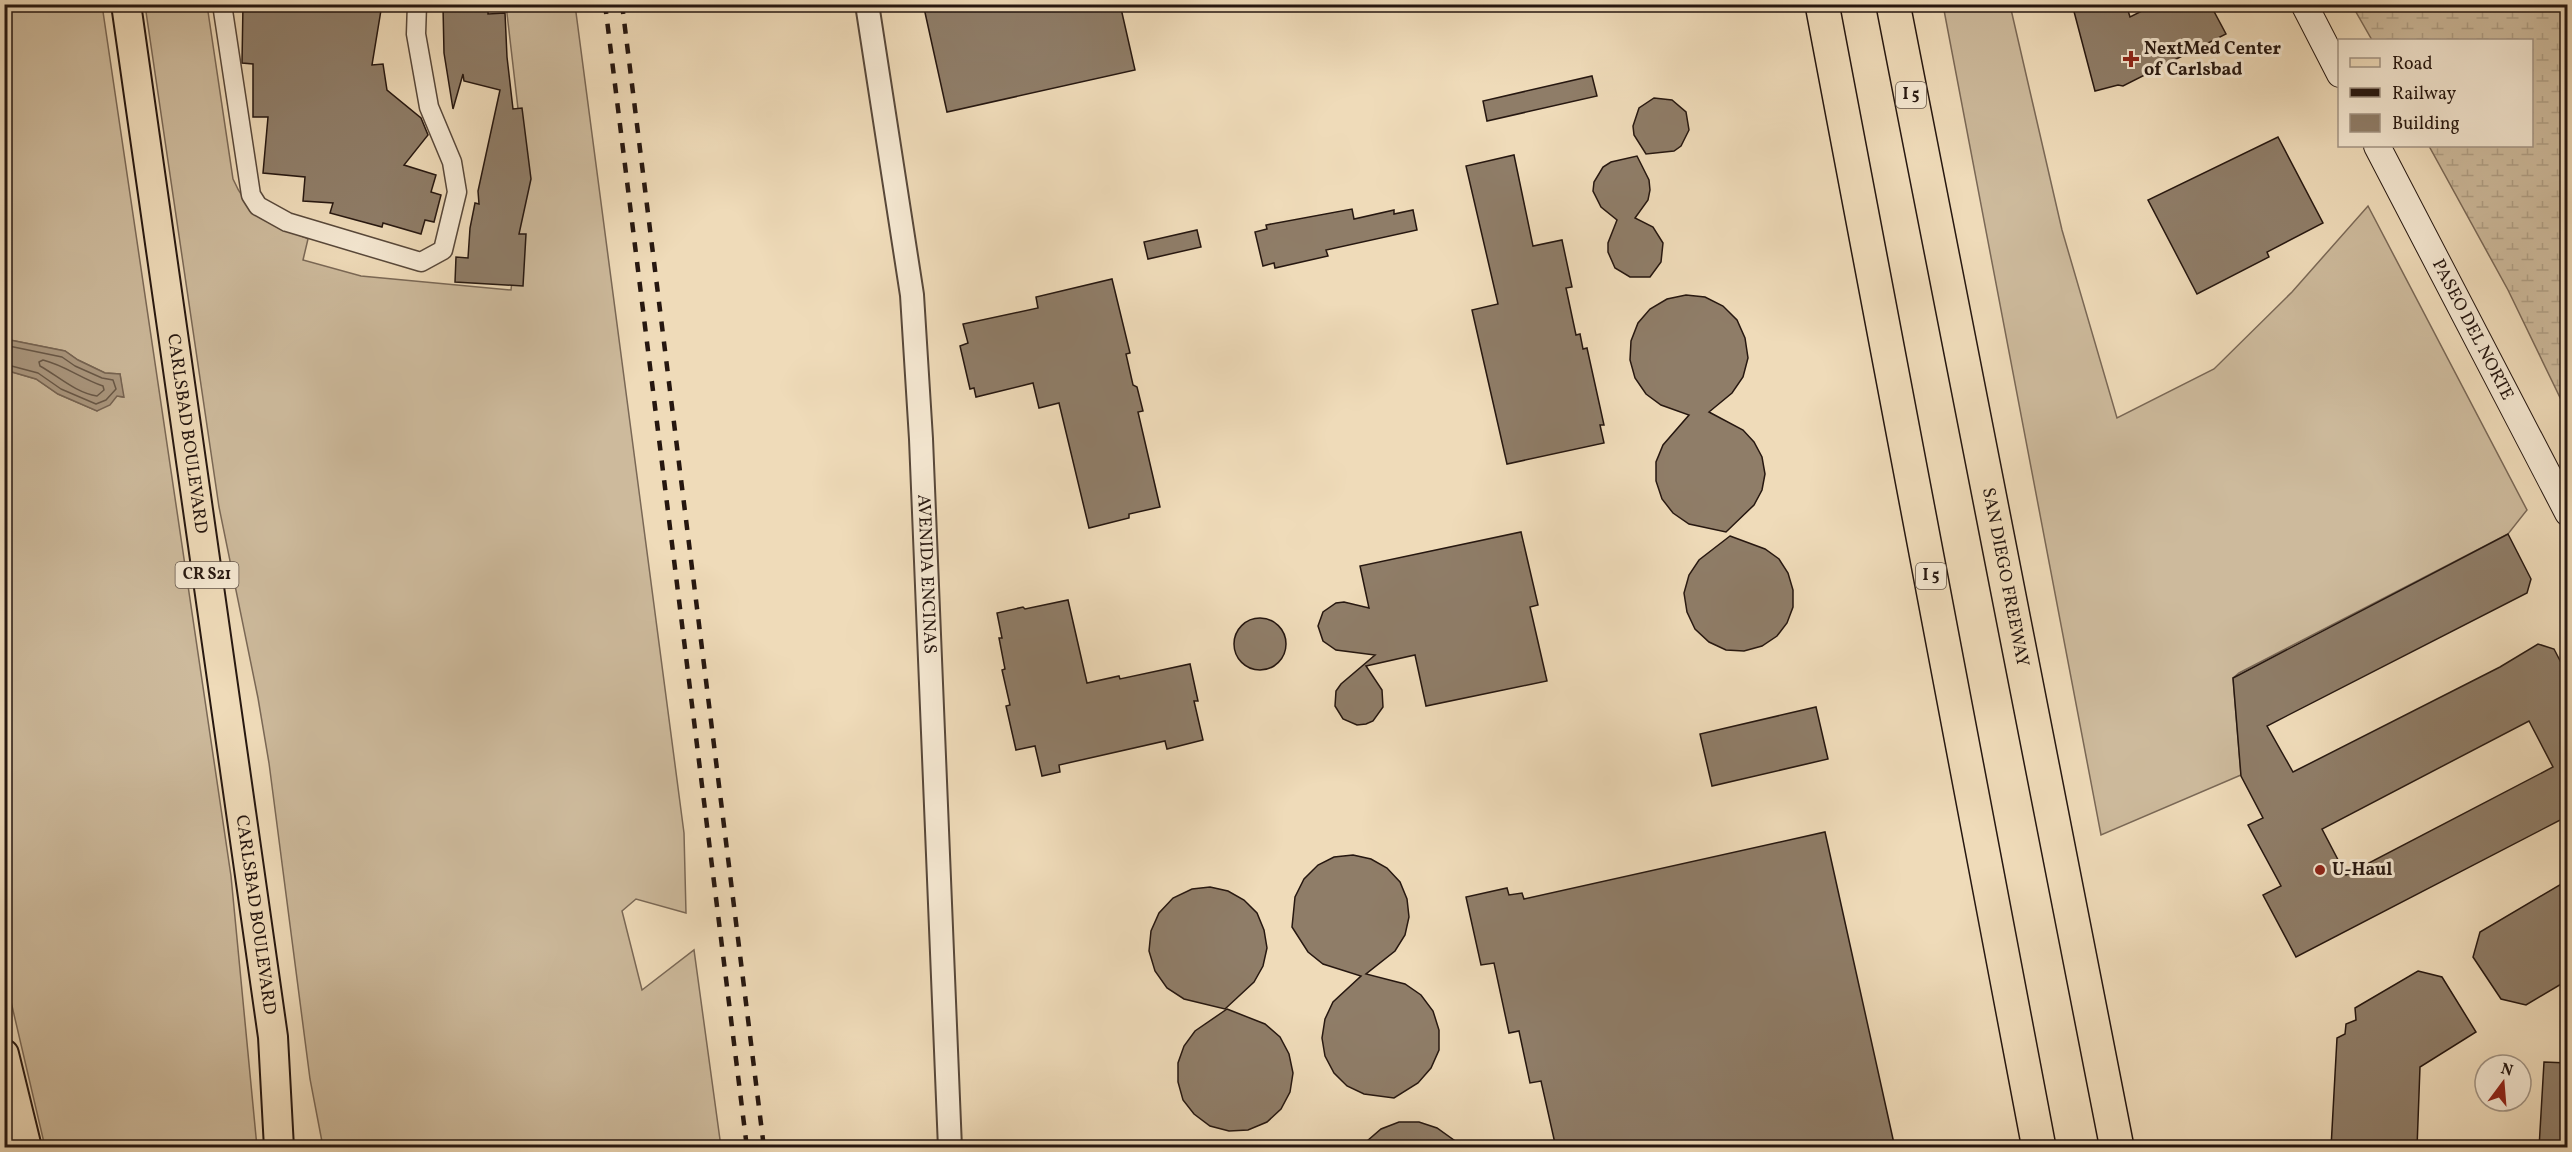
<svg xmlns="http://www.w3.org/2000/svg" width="2572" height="1152" font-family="Vollkorn,serif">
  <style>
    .grass { fill: #cdba9c; stroke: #7a6856; stroke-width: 1.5 }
    .wetland { fill: url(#wetland-marsh); stroke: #7a6856; stroke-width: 1.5 }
    .water { fill: #ab9880; stroke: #766453; stroke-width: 1.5 }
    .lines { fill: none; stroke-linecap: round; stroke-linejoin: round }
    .shore { stroke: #685848; stroke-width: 1.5 }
    .building { fill: #8f7d68; stroke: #261710; stroke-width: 1.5; fill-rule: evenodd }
    .minor-casing { stroke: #58483a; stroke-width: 21 }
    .tertiary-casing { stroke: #58483a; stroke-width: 26 }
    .secondary-casing { stroke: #261710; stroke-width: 28 }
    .primary-casing { stroke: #261710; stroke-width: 32 }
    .motorway-casing { stroke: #261710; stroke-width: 36 }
    .minor { stroke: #f5e8d2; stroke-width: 18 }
    .tertiary { stroke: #f5e8d2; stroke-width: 22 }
    .secondary { stroke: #f5e8d2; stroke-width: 26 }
    .primary { stroke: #efdbb9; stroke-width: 28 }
    .motorway { stroke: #efdbb9; stroke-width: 33 }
    .rail { stroke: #261710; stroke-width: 4.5; stroke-dasharray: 10 10; stroke-linecap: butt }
    .poi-dot { fill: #8f2418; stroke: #f5e8d2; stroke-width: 2 }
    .labels { text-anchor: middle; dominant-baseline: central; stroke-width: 6; stroke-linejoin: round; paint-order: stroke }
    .shield { fill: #f5e8d2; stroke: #64564a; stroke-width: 1.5 }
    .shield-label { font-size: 16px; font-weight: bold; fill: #261710 }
    .poi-label { font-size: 18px; font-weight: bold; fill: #261710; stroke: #f5e8d2; text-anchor: start }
    .street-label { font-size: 18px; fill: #261710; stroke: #f5e8d2 }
  </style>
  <defs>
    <pattern id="wetland-marsh" width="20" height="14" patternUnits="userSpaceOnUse" patternTransform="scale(1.5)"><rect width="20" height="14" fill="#cdba9c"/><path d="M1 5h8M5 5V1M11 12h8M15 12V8" fill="none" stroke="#b09f85"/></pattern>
  </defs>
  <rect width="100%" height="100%" fill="#efdbb9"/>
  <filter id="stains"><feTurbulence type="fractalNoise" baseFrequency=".00333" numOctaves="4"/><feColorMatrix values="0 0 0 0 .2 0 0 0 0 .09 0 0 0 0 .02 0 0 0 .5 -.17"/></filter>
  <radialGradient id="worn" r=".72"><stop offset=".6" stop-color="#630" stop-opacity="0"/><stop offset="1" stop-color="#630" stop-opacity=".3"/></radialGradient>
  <!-- grass -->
  <g class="grass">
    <polygon points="4,5 102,5 231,876 257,1147 45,1147 5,976 5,370 36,379 58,394 97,411 117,396 123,397 120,374 105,373 78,360 65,351 5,339"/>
    <path d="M145,5H207L233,179C250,218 271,223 308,239L303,260L361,276L511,290L525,169L506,5H575L684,833L686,913L636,899L622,911L642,990L694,950L721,1147H323L310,1079L269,763L258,698L219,507Z"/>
    <polygon points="1943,5 2010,5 2062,230 2117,418 2214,369 2292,292 2368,206 2527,510 2508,534 2239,673 2233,678 2241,775 2101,835"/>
  </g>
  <!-- wetland -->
  <polygon class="wetland" points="2352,5 2567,5 2567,412 2508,290 2429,146 2532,146 2532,40 2372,40"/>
  <!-- water -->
  <polygon class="water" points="5,339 65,351 78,360 105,373 120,374 124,397 117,396 110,405 97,411 58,394 36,379 5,370"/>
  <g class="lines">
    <!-- shore -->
    <g class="shore">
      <polyline points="4,345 62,357 75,366 102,378 113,380 116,389 106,400 96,404 61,389 38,373 4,364"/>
      <path d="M43,360C64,365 82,379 103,386L104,390L97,396C76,393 58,376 40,366L39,362Z"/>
    </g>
  </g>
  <!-- building -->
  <g class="building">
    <polygon points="243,4 382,4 372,65 383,64 387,90 421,118 428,135 404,165 436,175 431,192 441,195 434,222 425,220 421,234 383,223 382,227 330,213 333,203 303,201 305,177 263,173 268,117 253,117 253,64 242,63"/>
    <polygon points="939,4 1120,4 1135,70 947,112 924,8"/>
    <polygon points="2072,4 2126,4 2130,17 2156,4 2210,4 2226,34 2123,86 2118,85 2095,91"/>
    <polygon points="488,6 488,14 505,13 507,57 513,109 522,108 531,179 519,234 526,234 523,286 455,282 456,257 468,258 470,228 475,203 479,204 478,191 500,90 464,81 463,74 453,109 444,53 443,7"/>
    <polygon points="1592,76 1597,96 1487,121 1483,101"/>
    <polygon points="1654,98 1672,100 1686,112 1689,130 1681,146 1674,151 1646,154 1634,135 1633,126 1639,108"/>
    <polygon points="2278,137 2323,223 2267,252 2269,257 2197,294 2148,200"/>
    <polygon points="1514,155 1533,246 1562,240 1572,287 1566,288 1576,335 1580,334 1583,349 1587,348 1604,425 1600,425 1604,443 1507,464 1472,310 1498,304 1466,166"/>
    <polygon points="1637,156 1649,180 1650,190 1648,200 1635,218 1653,227 1663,243 1661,262 1650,277 1630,277 1615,268 1608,252 1608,243 1617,220 1601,207 1593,191 1594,182 1603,167 1611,162"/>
    <polygon points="1352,209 1354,219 1394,210 1394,214 1413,210 1417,230 1326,250 1328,256 1275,268 1274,263 1263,266 1255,232 1267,229 1266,225"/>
    <polygon points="1197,230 1201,247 1148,259 1144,242"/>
    <polygon points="1112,279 1130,353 1126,354 1133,385 1137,387 1143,411 1138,412 1160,507 1129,514 1129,518 1089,528 1059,403 1039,408 1033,383 976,397 974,388 970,389 960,346 968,343 963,324 1038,308 1036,297"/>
    <polygon points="1686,295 1705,297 1723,306 1737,320 1745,338 1748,358 1743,377 1732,393 1709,412 1743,430 1754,442 1762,457 1765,474 1762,490 1754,505 1726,532 1689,524 1673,513 1662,499 1656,481 1656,462 1663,445 1689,415 1661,405 1646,394 1635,378 1630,360 1631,341 1638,323 1650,309 1667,299"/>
    <polygon points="1521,532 1538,605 1530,607 1547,681 1426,706 1415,655 1366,666 1382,690 1383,707 1373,721 1366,724 1357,725 1343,719 1335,706 1336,691 1341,684 1375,655 1336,650 1323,641 1318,626 1323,612 1336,603 1344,602 1369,608 1360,566"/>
    <path d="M2508,534L2531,579L2527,593L2267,726L2293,772L2500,667L2538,644L2554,649L2568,676V816L2296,957L2263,895L2281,886L2248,825L2263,818L2241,776L2233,678ZM2529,721L2553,767L2346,875L2322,829Z"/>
    <polygon points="1730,536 1765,549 1779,559 1788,573 1793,590 1793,607 1787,623 1777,636 1762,646 1744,651 1726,650 1709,642 1695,629 1687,612 1684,593 1689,575 1699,560"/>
    <polygon points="1068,600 1087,683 1119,676 1120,679 1190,664 1198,701 1194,701 1203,740 1167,749 1165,741 1059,765 1060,772 1042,776 1035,746 1016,750 1006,706 1010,705 1002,670 1005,669 999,638 1002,638 997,613 1023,607 1025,609"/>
    <circle cx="1260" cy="644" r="26"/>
    <polygon points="1816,707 1828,759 1712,786 1700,734"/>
    <polygon points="1825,832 1895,1148 1556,1148 1541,1081 1530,1083 1519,1031 1509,1033 1494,963 1481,965 1466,897 1507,888 1509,895 1522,893 1524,899"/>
    <polygon points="1353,855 1371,859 1387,868 1400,882 1407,899 1409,917 1405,935 1395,951 1366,974 1405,984 1421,995 1433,1011 1439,1030 1439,1050 1431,1068 1418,1083 1394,1098 1364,1094 1347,1086 1334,1073 1325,1056 1322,1038 1325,1019 1333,1002 1361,976 1323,964 1308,952 1292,927 1295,897 1304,879 1318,865 1334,857"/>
    <polygon points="2568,880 2568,980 2526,1005 2501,999 2473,957 2480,932"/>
    <polygon points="1210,887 1228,891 1244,900 1257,913 1264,930 1267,948 1263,966 1254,982 1225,1009 1184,999 1167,988 1155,971 1149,951 1151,931 1159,913 1173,898 1192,889"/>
    <polygon points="2418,971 2442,977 2476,1032 2420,1067 2417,1148 2331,1148 2337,1038 2345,1034 2346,1024 2356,1020 2355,1008"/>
    <polygon points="1227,1009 1265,1024 1280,1037 1289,1054 1293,1073 1290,1092 1281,1109 1267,1122 1248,1130 1229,1131 1210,1126 1194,1114 1183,1100 1178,1082 1178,1063 1184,1046 1195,1031"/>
    <polygon points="2544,1062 2568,1063 2568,1148 2539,1148"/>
    <polygon points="1399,1122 1419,1122 1437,1128 1465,1148 1359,1148 1381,1129"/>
  </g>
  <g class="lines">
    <defs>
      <polyline id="minor" points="222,4 251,195 258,206 287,222 421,262 443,250 457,192 452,162 429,107 416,34 417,4"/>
      <g id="tertiary">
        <path id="s1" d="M867,4L912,295L921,439L950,1148"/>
      </g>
      <g id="secondary">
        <polyline points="2304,4 2340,74"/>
        <path id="s2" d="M2377,146L2568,513"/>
      </g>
      <g id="primary">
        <path id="s3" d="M126,4L273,1037L279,1148"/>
        <polyline points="4,1054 27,1148"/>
      </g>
      <g id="motorway">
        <polyline points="1822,4 2039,1148"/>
        <path id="s4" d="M1893,4L2117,1148"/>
      </g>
    </defs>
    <!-- minor casing -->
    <use href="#minor" class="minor-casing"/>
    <!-- tertiary casing -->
    <use href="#tertiary" class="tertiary-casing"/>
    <!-- secondary casing -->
    <use href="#secondary" class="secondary-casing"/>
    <!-- primary casing -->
    <use href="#primary" class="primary-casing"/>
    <!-- motorway casing -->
    <use href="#motorway" class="motorway-casing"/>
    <!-- minor -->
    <use href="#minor" class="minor"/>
    <!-- tertiary -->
    <use href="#tertiary" class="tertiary"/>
    <!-- secondary -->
    <use href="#secondary" class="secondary"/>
    <!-- primary -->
    <use href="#primary" class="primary"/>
    <!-- motorway -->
    <use href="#motorway" class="motorway"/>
    <!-- rail -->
    <g class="rail">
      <polyline points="605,4 747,1148"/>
      <polyline points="622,4 764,1148"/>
    </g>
  </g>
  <!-- markers -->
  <g class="poi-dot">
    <path d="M2128 50h6v6h6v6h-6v6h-6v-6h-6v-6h6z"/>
    <circle cx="2320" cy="870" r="6"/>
  </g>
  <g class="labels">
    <!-- shield labels -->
    <g class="shield">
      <rect x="1896" y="82" width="30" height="26" rx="4.5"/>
      <rect x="175.5" y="562" width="63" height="26" rx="4.5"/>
      <rect x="1916" y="563" width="30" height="26" rx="4.5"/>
    </g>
    <g class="shield-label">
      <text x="1911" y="95">I 5</text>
      <text x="207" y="575">CR S21</text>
      <text x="1931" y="576">I 5</text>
    </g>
    <!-- poi labels -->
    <g class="poi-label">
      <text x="2144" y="49">NextMed Center<tspan x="2144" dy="21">of Carlsbad</tspan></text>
      <text x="2332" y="870">U-Haul</text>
    </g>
    <!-- street labels -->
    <g class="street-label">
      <text stroke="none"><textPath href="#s2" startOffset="207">PASEO DEL NORTE</textPath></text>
      <text stroke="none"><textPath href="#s3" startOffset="434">CARLSBAD BOULEVARD</textPath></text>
      <text stroke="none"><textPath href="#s1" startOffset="574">AVENIDA ENCINAS</textPath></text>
      <text stroke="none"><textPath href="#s4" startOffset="584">SAN DIEGO FREEWAY</textPath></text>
      <text stroke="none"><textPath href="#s3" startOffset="920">CARLSBAD BOULEVARD</textPath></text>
    </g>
  </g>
  <!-- margin -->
  <rect width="2572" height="1152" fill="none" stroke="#efdbb9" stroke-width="24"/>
  <rect x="6" y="6" width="2560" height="1140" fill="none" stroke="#261710" stroke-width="3"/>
  <rect x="12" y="12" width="2548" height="1128" fill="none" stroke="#261710" stroke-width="1.5"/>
  <!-- legend -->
  <rect x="2338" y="39" width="195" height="108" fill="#f5e8d2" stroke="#a29484" stroke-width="1.5"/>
  <rect x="2350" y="58" width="30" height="9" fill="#efdbb9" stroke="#a29484" stroke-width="1.5"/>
  <text x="2392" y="69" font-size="18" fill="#261710">Road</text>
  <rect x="2350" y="88" width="30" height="9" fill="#261710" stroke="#a29484" stroke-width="1.5"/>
  <text x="2392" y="99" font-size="18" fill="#261710">Railway</text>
  <rect x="2350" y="114" width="30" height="18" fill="#8f7d68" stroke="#a29484" stroke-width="1.5"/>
  <text x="2392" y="129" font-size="18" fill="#261710">Building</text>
  <!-- north arrow -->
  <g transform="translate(2503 1083) rotate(16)"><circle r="28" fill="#f5e8d2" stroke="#a29484" stroke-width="1.5"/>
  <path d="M0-4.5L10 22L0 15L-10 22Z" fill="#8f2418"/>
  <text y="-9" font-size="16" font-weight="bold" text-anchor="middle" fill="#261710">N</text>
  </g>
  <rect width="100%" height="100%" filter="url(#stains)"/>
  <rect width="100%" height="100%" fill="url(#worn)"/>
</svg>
